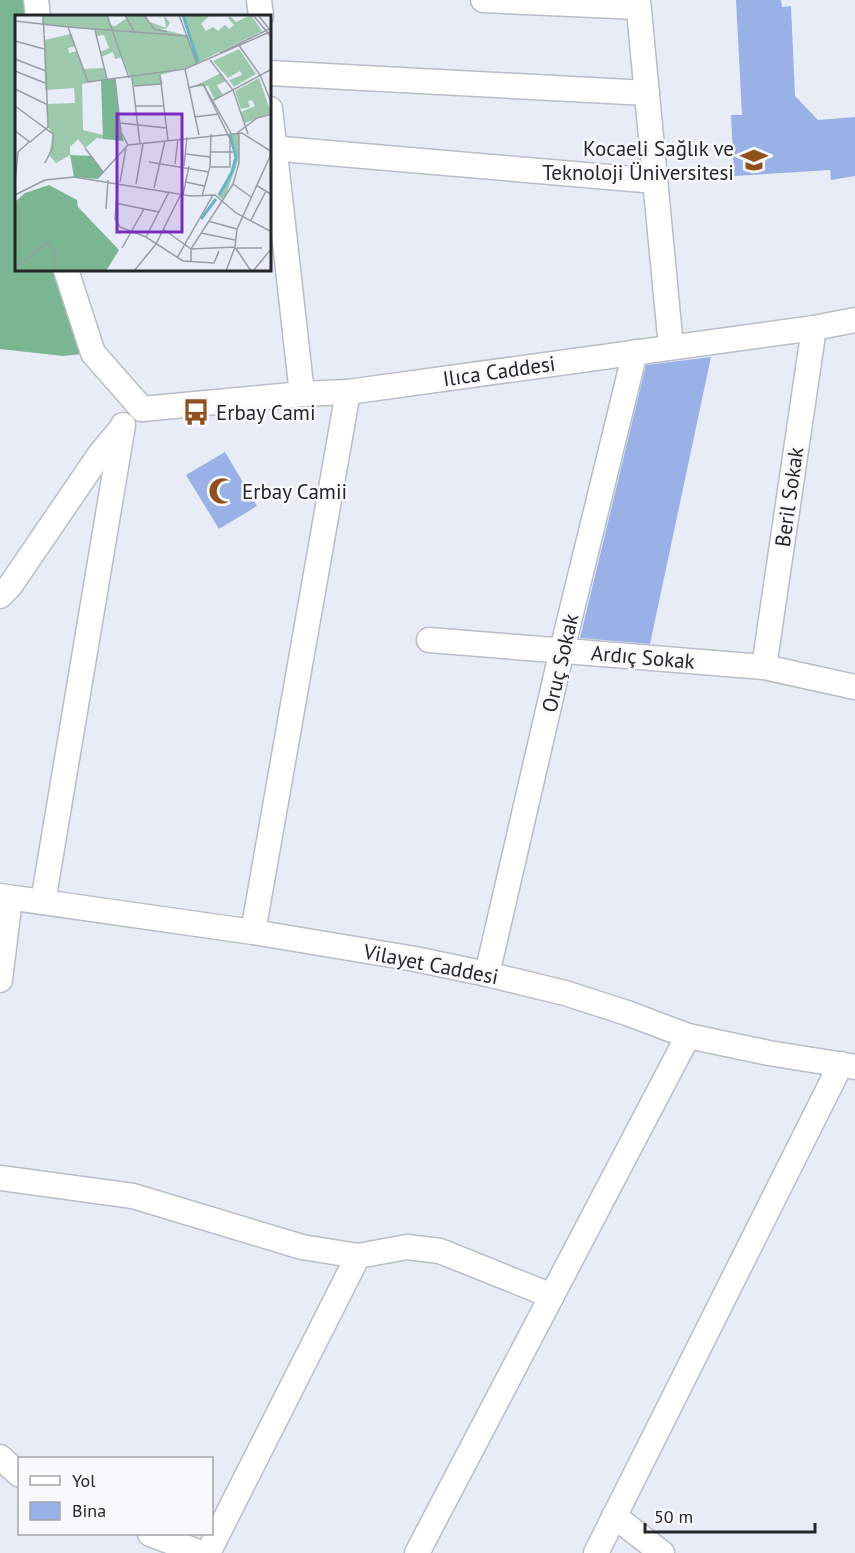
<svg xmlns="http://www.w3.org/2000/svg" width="855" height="1553" font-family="'PT Sans',sans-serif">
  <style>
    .forest { fill: #7ab691 }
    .building { fill: #9ab1e7 }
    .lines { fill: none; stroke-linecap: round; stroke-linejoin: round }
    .minor-casing { stroke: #b8bdc7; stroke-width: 27 }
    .minor { stroke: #fff; stroke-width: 24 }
    .labels { text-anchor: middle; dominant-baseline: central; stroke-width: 5; stroke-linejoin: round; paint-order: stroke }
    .poi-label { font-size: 21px; fill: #24262a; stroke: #f7f9fd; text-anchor: start }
    .street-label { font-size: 21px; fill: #24262a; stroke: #f7f9fd }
    .inset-river { fill: none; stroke: #67b4ca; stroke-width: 3 }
    .inset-road { fill: none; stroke: #999da5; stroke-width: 1.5 }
    .view { fill: #7b2cbf; fill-opacity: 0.15; stroke: #7b2cbf; stroke-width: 3 }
    .inset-edge { fill: none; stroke: #24262a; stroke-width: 3 }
  </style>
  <rect width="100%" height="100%" fill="#e7ecf7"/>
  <!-- forest -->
  <polygon class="forest" points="0,0 36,0 38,16 16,16 16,270 66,270 93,353 63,356 0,349"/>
  <!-- building -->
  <g class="building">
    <polygon points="736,0 781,0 782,7 791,6 795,96 818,120 855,117 855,176 831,180 830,170 734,176 731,115 742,115"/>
    <polygon points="711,357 650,644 580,638 646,365"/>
    <polygon points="225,452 257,506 219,529 186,475"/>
  </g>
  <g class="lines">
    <defs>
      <g id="minor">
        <polyline points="36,0 38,16"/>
        <polyline points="259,0 261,16"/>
        <polyline points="483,0 638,7"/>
        <polyline points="638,0 671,347"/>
        <polyline points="270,73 647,93"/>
        <polyline points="270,109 302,394"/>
        <polyline points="270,148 655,181"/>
        <polyline points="66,270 93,353 142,409"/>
        <polyline points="142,409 302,394 348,392 814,328 855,320"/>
        <polyline points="0,596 10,586 100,454 121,429"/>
        <polyline points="429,640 764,667 855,687"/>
        <polyline points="764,667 814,328"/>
        <polyline points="0,896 253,932 415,959 487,974 565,993 627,1013 688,1036 769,1053 855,1067"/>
        <polyline points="43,902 123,425"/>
        <polyline points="253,932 348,392"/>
        <polyline points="487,974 562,650 635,352"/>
        <polyline points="0,980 10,898"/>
        <polyline points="0,1178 133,1196 302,1247 358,1256 407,1247 440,1251 552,1296"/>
        <polyline points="0,1457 20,1475"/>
        <polyline points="614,1516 662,1553"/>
        <polyline points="150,1534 201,1553"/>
        <polyline points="208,1553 358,1256"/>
        <polyline points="417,1553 688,1036"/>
        <polyline points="596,1553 841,1064"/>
      </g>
    </defs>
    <!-- minor casing -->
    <use href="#minor" class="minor-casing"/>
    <!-- minor -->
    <use href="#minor" class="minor"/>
  </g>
  <!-- icons -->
  <defs>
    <symbol id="university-bare" viewBox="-9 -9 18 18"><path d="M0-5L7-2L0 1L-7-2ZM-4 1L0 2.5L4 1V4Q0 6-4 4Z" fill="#904f1c" stroke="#f7f9fd" stroke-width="2.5" paint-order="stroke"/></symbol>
    <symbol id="bus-bare" viewBox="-9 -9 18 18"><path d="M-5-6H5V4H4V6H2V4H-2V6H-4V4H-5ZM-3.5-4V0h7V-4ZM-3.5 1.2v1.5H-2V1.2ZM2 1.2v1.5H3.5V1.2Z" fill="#904f1c" stroke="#f7f9fd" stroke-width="2.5" paint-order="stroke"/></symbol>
    <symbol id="mosque-bare" viewBox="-9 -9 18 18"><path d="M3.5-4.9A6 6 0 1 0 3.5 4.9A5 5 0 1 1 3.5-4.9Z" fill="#904f1c" stroke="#f7f9fd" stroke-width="2.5" paint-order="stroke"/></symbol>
  </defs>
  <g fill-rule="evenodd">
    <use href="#university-bare" x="735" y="141" width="38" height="38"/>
    <use href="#bus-bare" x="177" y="393" width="38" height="38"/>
    <use href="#mosque-bare" x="203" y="472" width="38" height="38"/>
  </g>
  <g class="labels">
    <!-- poi labels -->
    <g class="poi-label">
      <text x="734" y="148" text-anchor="end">Kocaeli Sağlık ve<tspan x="734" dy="24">Teknoloji Üniversitesi</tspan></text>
      <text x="216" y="412">Erbay Cami</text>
      <text x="242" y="491">Erbay Camii</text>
    </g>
    <!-- street labels -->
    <g class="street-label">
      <text transform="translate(499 371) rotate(-8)">Ilıca Caddesi</text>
      <text transform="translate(789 497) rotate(-82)">Beril Sokak</text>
      <text transform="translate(643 657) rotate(5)">Ardıç Sokak</text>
      <text transform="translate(560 663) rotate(-77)">Oruç Sokak</text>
      <text transform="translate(431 964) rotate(11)">Vilayet Caddesi</text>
    </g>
  </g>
  <!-- overview -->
  <g transform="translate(15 15)">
    <rect width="256" height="256" fill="#e7ecf7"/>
    <path d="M28,0H92L95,10L100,11L112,3L110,0H129L139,14L135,7L151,13L149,0L155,8L151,14L142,13L173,21L182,50L145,60L148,69L119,71L107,42L100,44L98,37L86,42L85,37L94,33L89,20L82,21L80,15L27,9ZM168,0H195L186,9L191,16L198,12L203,16L210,10L214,14L219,10L213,3L215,1L221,7L236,0L247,16L184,47ZM56,19L60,31L53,33L54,38L62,36L68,54L89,53L92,64L67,69L68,115L88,120V124L82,123L70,133L63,124L55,132V140L41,148L34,140L38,119L33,112L31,89L60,88L59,73L30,75L29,25ZM224,34L241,59L219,72L214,65L227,60L225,56L213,63L198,46ZM206,58L211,66L202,70L208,80L200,85L193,71L178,72ZM244,63L256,98L230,108L226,97L240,91L237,85L233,86L235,92L226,94L220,76ZM215,118H224V143L209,185L203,181L217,157L221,142Z" fill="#9cc9ac"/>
    <path d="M100,64L106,117L109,126L88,124L86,65ZM55,140L77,141L88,157L82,164L59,162ZM34,170L62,185L63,192L104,235L91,256H0V187L10,178Z" fill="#7ab691"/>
    <path class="inset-river" d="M168,0L183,47M204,180L217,157L221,142L215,120M186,204L201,184"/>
    <path class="inset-road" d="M28,0L31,55M92,0L114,63M110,0L120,18M129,0L139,14L152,17M164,0L182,49M238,0L257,23M243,0L255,15M0,6L53,12L73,67L170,54L257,16M53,12L173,21M80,15L92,64M0,26L29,34M223,29L245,60L257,89M205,38L254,14M0,44L31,56L33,112L15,127L0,116M195,45L218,75L233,119M170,54L184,120M0,56L30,68M145,60L153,125M117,63L125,129M100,64L106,117L113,130M188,69L216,118M119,71L147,69M173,73L188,69L215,124V152H195M0,74L31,89M197,86L257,54M0,91L38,119V132L30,148M121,91H149M179,102L204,99M105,108L151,113M222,118L242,103L257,99M224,119V148L218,169L236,182M113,130L227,118L257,137M70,133L88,157M195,137H218M171,139L195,142M134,147L194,157M160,149L163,124M169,151L172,122M82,164L113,130M0,167L3,137L14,127M103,167L100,204L105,212L131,222L168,246L199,248L204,236M105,167L111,133M171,167L189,171M121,169L128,129M241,170L257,180M139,173L150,126M0,180L30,165L59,162L176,181L200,180L221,198L257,217M168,180L174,151M187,181L195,152L196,119M100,188L144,197M91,194L93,165M236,205L251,176M193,206L222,214L257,137M148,214L176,234L218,169M186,218L220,225M131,222L154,177M220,232L236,256M107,233L129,194M222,233H247M162,243L198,180M176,247V234L220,232L222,214M0,253L33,227L41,238L39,256M119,256L141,229L166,179M211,256L220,232M238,256L257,233"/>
    <path class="view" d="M102,99H167V217H102Z"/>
    <rect width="256" height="256" class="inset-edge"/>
  </g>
  <!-- legend -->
  <rect x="18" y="1457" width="195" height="78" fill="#f7f9fd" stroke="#a3a5a9" stroke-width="1.5"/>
  <rect x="30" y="1476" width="30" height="9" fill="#ffffff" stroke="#a3a5a9" stroke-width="1.5"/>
  <text x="72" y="1487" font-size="18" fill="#24262a">Yol</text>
  <rect x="30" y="1502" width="30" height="18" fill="#9ab1e7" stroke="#a3a5a9" stroke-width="1.5"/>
  <text x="72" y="1517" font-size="18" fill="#24262a">Bina</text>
  <!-- scale -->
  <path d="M645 1523v9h170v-9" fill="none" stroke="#24262a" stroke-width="3"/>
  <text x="654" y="1523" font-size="18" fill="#24262a" stroke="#f7f9fd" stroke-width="4.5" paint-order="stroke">50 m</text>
</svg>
